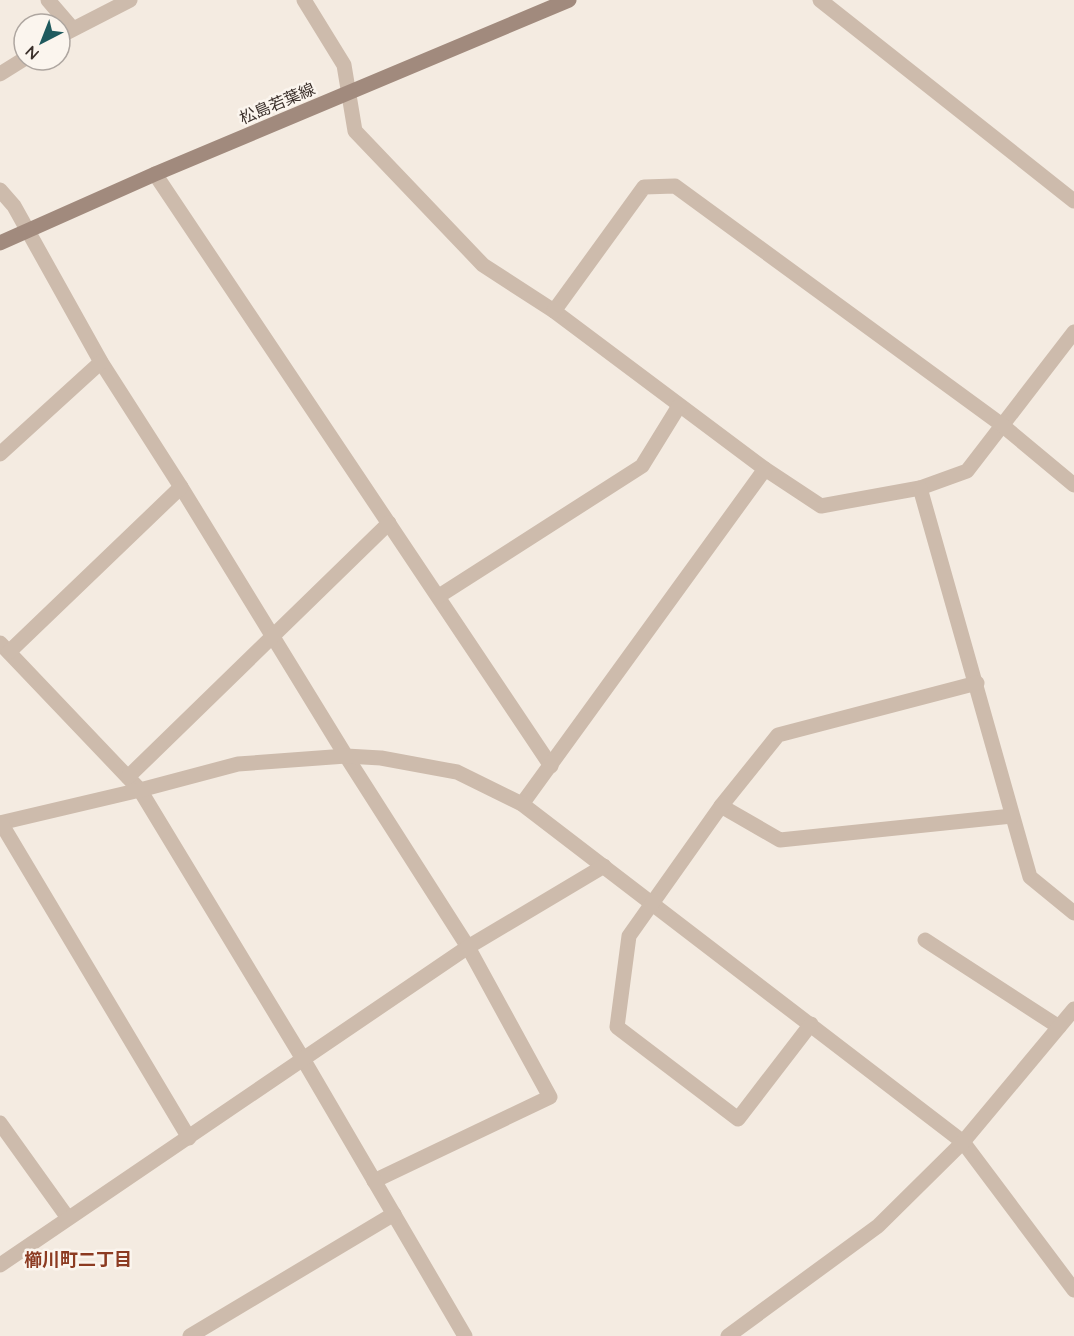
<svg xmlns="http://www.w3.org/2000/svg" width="1074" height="1336" font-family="Quicksand,'Noto Sans JP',sans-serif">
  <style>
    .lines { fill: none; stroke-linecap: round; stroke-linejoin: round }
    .minor { stroke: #cdbbac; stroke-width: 15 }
    .tertiary { stroke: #cdbbac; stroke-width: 15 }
    .secondary { stroke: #a18a7d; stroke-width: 15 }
    .labels { text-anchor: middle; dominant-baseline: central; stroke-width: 5; stroke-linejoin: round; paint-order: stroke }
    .street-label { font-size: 16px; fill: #3b302b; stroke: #fbf5ee }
    .neighbourhood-label { font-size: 18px; font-weight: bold; fill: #8c3b22; stroke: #fbf5ee }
  </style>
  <rect width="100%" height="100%" fill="#f4ebe1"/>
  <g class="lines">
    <!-- minor -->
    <g class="minor">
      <polyline points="48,0 72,28"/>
      <polyline points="304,0 344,65 355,131 483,265 554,311 765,469 821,506 920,488 967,471 1074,332"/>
      <polyline points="60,36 130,0"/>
      <polyline points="0,74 24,59"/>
      <polyline points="155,174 551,766"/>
      <polyline points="0,190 14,206 101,362 181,487 346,756 468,947 550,1097 374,1181"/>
      <polyline points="554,311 644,187 675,186 1002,425 1074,485"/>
      <polyline points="0,454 101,362"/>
      <polyline points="920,488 1030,877 1074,913"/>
      <polyline points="439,596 642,466 679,406"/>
      <polyline points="0,643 140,790 303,1059 465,1336"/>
      <polyline points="9,652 181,487"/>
      <polyline points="128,777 389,523"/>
      <polyline points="522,804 765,469"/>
      <polyline points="721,806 780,840 1012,816"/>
      <polyline points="0,823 140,790 238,764 346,756 381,758 457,772 522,804 963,1142 1074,1290"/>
      <polyline points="1,823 189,1138"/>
      <polyline points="925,940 1059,1027"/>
      <polyline points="811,1024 738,1119 617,1027 629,936 721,806 778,735 977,683"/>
      <polyline points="0,1123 68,1218"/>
      <polyline points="0,1265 468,947 604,866"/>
      <polyline points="190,1336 394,1214"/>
    </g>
    <!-- tertiary -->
    <g class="tertiary">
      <polyline points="820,0 1074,201"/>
      <polyline points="728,1336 878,1226 963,1142 1074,1009"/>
    </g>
    <!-- secondary -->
    <polyline class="secondary" points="0,243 155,174 569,0"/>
  </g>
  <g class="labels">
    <!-- street labels -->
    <g class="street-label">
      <text transform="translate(277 103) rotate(-23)">松島若葉線</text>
    </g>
    <!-- neighbourhood labels -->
    <g class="neighbourhood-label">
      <text x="78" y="1259">櫛川町二丁目</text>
    </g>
  </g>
  <!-- north arrow -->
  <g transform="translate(42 42) rotate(222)"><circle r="28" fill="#fbf5ee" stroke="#aea6a0" stroke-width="1.5"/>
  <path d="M0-4.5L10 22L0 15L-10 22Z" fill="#1f5a5e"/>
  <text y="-9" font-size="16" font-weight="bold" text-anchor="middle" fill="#3b302b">N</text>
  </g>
</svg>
